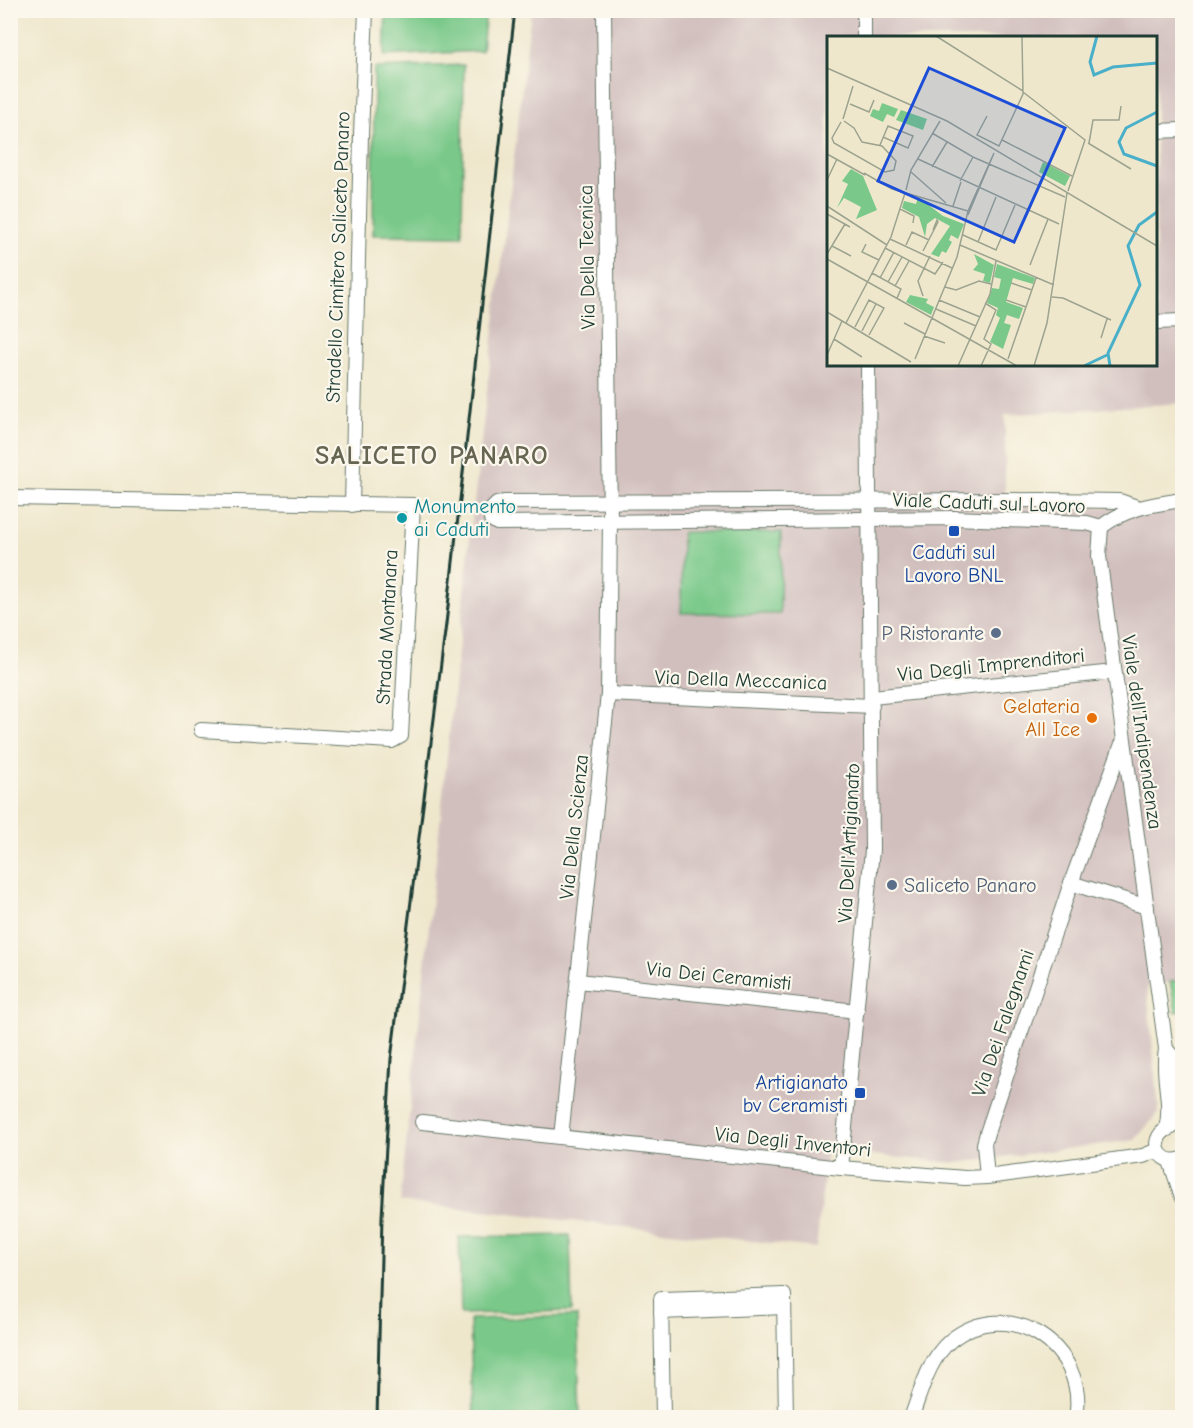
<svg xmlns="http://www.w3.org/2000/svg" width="1193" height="1428" font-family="'Comic Neue',sans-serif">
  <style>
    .industrial { fill: #d1bfbe; fill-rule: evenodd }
    .green { fill: #7ac98a; stroke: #4c835f; stroke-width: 1.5 }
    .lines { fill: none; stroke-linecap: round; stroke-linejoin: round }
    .minor-casing { stroke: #687869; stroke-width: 16 }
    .minor { stroke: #fff; stroke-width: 14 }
    .rail { stroke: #1f3d34; stroke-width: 3 }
    .culture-dot { fill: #0f9aa8; stroke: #fbf7ec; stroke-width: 2 }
    .transit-dot { fill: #1a4fb4; stroke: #fbf7ec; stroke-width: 2 }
    .service-dot { fill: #5c6f8a; stroke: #fbf7ec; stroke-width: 2 }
    .food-dot { fill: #e8710a; stroke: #fbf7ec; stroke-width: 2 }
    .labels { text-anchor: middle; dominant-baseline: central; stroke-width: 4.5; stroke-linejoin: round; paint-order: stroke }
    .street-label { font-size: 20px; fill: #1f3d34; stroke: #fbf7ec }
    .culture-label { font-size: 20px; fill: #0d838f; stroke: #fbf7ec; text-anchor: start }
    .transit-label { font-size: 20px; fill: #164399; stroke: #fbf7ec }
    .service-label { font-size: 20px; fill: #4e5e75; stroke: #fbf7ec; text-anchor: end }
    .food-label { font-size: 20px; fill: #c56008; stroke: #fbf7ec; text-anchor: end }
    .district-label { font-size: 26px; font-weight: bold; letter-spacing: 1.5px; fill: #666551; stroke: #fbf7ec }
    .inset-river { fill: none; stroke: #4ab0c9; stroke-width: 3 }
    .inset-road { fill: none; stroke: #9ca38f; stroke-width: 1.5 }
    .view { fill: #1d4ed8; fill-opacity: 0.15; stroke: #1d4ed8; stroke-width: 3 }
    .inset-edge { fill: none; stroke: #1f3d34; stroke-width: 3 }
  </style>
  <rect width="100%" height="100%" fill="#fbf7ec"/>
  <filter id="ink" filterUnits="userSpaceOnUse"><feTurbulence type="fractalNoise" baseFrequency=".0167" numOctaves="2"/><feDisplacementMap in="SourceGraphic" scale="12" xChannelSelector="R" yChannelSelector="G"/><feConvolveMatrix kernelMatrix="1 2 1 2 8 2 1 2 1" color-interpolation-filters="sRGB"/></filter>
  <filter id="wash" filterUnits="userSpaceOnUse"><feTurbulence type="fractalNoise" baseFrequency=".008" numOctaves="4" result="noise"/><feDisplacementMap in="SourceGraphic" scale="24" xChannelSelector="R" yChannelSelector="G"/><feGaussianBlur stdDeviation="1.35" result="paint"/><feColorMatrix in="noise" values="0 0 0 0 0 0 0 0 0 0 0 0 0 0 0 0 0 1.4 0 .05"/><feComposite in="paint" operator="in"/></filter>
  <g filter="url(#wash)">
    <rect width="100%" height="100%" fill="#efe7cc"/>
    <!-- industrial -->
    <path class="industrial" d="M531,11H1182V403L1005,415V505L1182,508V980L1147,987L1159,1112L1135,1140L956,1163L827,1151L816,1248L400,1202L471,528ZM828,38H1156V364H828Z"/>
    <!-- green -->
    <g class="green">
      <polygon points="386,11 486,11 482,51 384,56"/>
      <polygon points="464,65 462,236 373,235 374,68"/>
      <polygon points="682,532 781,532 780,614 681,613"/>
      <polygon points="1182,980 1182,1011 1176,1012 1170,982"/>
      <polygon points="570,1235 572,1311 461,1314 459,1237"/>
      <polygon points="577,1316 580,1417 473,1417 470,1319"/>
    </g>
  </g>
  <g filter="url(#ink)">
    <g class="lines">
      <defs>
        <g id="minor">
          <polyline points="864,10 864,38"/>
          <polyline points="1156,131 1182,130"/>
          <polyline points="1156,322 1182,321"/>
          <polyline points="10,498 413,505 401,736 392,741 201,730"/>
          <polyline points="352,505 361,135 366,10"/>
          <polyline points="1101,527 1087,523 1061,522 954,518 497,523 491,519 491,510 497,504 504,502 1043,500 1120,501 1137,507"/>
          <path d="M1101,527L1099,556L1166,1049C1161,1076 1173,1103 1166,1129"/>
          <path d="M1101,527C1127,507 1151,505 1182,500"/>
          <polyline points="608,694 872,706"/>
          <polyline points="872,697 1114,672"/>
          <polyline points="1071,883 1147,907"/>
          <polyline points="578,981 857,1011"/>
          <polyline points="1166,1049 1173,1057 1182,1126"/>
          <polyline points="422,1122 841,1168 965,1178 987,1177 1143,1156 1158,1150"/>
          <path d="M1172,1127C1146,1135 1157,1168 1182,1159"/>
          <polyline points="561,1137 608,694 610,521 604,10"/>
          <polyline points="1170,1161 1182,1197"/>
          <polyline points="841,1168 872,850 868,364"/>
          <polyline points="987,1177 984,1144 987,1133 1071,883 1122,744"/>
          <polyline points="661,1312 784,1307"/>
          <polyline points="663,1418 661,1299 784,1295 786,1418"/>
          <path d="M911,1418C921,1392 928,1360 950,1341C1008,1293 1089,1347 1076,1418"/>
        </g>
      </defs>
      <!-- minor casing -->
      <use href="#minor" class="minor-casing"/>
      <!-- minor -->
      <use href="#minor" class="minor"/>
      <!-- rail -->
      <polyline class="rail" points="377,1418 382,1217 391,1059 446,624 515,10"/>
    </g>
  </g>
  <!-- markers -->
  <circle class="culture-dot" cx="402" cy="518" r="6"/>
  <g class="transit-dot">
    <rect x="948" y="525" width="12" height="12" rx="3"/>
    <rect x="854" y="1087" width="12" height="12" rx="3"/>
  </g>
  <g class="service-dot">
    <circle cx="996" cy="633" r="6"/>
    <circle cx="892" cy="885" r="6"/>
  </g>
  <circle class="food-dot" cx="1092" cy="718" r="6"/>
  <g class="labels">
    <!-- street labels -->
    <g class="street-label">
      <text transform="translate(338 257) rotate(-88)">Stradello Cimitero Saliceto Panaro</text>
      <text transform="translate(587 257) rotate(-91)">Via Della Tecnica</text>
      <text transform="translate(989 503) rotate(2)">Viale Caduti sul Lavoro</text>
      <text transform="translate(387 627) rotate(-87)">Strada Montanara</text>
      <text transform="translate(991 665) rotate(-6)">Via Degli Imprenditori</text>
      <text transform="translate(741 680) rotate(2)">Via Della Meccanica</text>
      <text transform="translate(1142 732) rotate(82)">Viale dell'Indipendenza</text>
      <text transform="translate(574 827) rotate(-84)">Via Della Scienza</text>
      <text transform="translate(849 843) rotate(-87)">Via Dell'Artigianato</text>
      <text transform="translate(719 976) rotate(6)">Via Dei Ceramisti</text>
      <text transform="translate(1003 1023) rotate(-71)">Via Dei Falegnami</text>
      <text transform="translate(793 1142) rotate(6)">Via Degli Inventori</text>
    </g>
    <!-- culture labels -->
    <g class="culture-label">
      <text x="414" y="506">Monumento<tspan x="414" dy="23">ai Caduti</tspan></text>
    </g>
    <!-- transit labels -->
    <g class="transit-label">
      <text x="954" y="552">Caduti sul<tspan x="954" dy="23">Lavoro BNL</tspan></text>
      <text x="848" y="1082" text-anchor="end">Artigianato<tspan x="848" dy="23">bv Ceramisti</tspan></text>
    </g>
    <!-- service labels -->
    <g class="service-label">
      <text x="984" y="633">P Ristorante</text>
      <text x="904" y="885" text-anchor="start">Saliceto Panaro</text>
    </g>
    <!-- food labels -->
    <g class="food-label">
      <text x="1080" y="706">Gelateria<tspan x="1080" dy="23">All Ice</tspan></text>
    </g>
    <!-- district labels -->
    <g class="district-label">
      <text x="432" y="456">SALICETO PANARO</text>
    </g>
  </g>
  <!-- overview -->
  <g transform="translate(827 36)">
    <rect width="330" height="330" fill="#efe7cc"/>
    <path d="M55,67L71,73L67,81L60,78L56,86L43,80L46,73L52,75ZM74,74L100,83L96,94L69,84ZM216,126L243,140L238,150L212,136ZM24,133L36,140L50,174L29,183L34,171L17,162L10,172L21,148L15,145ZM91,161L116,180L137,188L131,203L124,199L122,204L125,206L119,217L115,215L112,221L104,218L123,190L108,182L100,188L98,201L92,181L75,172L77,165L89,168ZM147,218L167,229L163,247L156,245L158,238L146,234L151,228ZM170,228L208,242L206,248L186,242L179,266L196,272L192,283L180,279L177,287L184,289L176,313L163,306L173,282L169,279L171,272L160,267L165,252L172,253L174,243L167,241ZM83,259L101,263L99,267L107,271L104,279L79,266Z" fill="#7ac98a"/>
    <path class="inset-river" d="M270,0L263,26L267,39L286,31L330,27M330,76L299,92L292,106L297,118L330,130M257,330L280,319M283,330L281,317L313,249L301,210L312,189L330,176"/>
    <path class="inset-road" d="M109,0L196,55M0,32L120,85L330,210M196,56L258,104L241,155M23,68L42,76L47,64M160,80L150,99L172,110L196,58L195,0M16,83L26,50M14,86L5,102L7,107L58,136L67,134L69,125L55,110L35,106L27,92L17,85M105,97L146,121L238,161M175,104L245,140M261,107L304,133M262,107L266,84H292L294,70M53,109L61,90L86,100L81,112L56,101M0,118L38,139M91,123L232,188M105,131L120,106M84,136L119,167M37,137L65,153L141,175M0,144L10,123M133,145L146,121M79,154L84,134L113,85M0,170L60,209M126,170L134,146M73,173L87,180L86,187M0,178L23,191M136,199L169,214L188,169M63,203L125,232M151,206L169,161M39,208L35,216L52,224M79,209L85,196L102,204M133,209L227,249M5,210L24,220M58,212L108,238L116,226M96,215L111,186L110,184L106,194M0,218L18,188M0,223L190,330M203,229L221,183M45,237L74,253L70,262M53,242L67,216M61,246L75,221M184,247L205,254M68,250L82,225M118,251L129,254L152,245L164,248M96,260L91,245L103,220M225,261L236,262L284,284M112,264L153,281M179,264L199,271M109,273L149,290M0,276L84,326M19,287L64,201L78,157M77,287L98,298M28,291L42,264L57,272L42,299M35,295L49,268M97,300L118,307M274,302L280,283M7,303L35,321M0,319L15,285M88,323L130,221L141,175L167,117L141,179M181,323L209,242M131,330L163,258L169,225M154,330L164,308L157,303L169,274L158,267M207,330L220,287L240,157"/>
    <path class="view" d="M102,32L238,92L187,206L51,145Z"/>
    <rect width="330" height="330" class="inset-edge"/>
  </g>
  <!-- margin -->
  <rect width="1193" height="1428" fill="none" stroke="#fbf7ec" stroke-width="36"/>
</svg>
